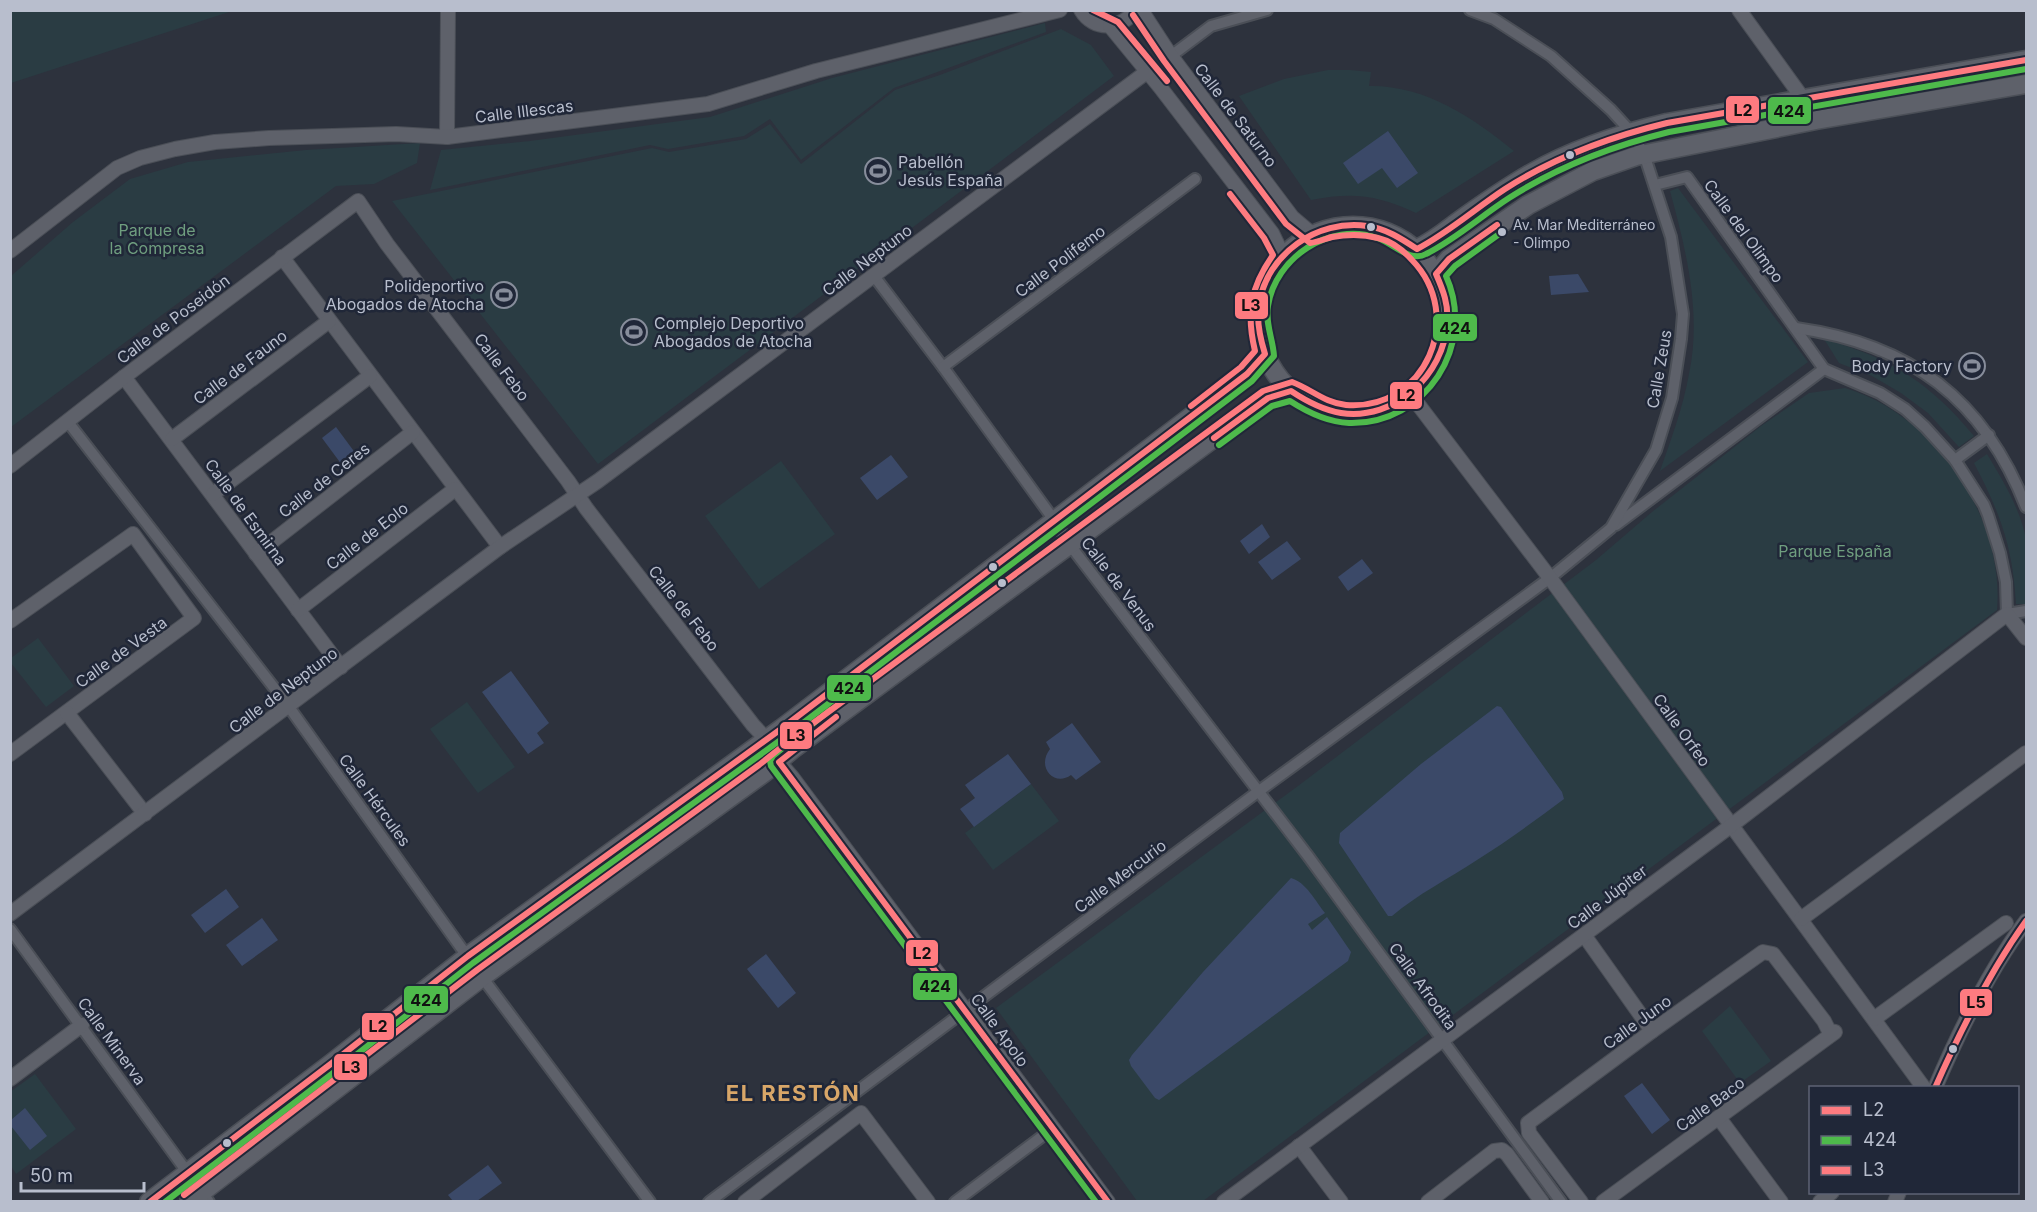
<svg xmlns="http://www.w3.org/2000/svg" width="2037" height="1212" font-family="Inter,sans-serif">
  <style>
    .green { fill: #2a3c43 }
    .water { fill: #3b4968 }
    .lines { fill: none; stroke-linecap: round; stroke-linejoin: round }
    .pedestrian-casing { stroke: #4b4f57; stroke-width: 14 }
    .minor-casing { stroke: #4b4f57; stroke-width: 16 }
    .tertiary-casing { stroke: #4b4f57; stroke-width: 21 }
    .pedestrian { stroke: #5e616a; stroke-width: 10 }
    .minor { stroke: #5e616a; stroke-width: 14 }
    .tertiary { stroke: #5e616a; stroke-width: 18 }
    .bus-1-casing { stroke: #202738; stroke-width: 10 }
    .bus-2-casing { stroke: #202738; stroke-width: 10 }
    .bus-3-casing { stroke: #202738; stroke-width: 10 }
    .bus-4-casing { stroke: #202738; stroke-width: 10 }
    .bus-1 { stroke: #fe7b80; stroke-width: 6 }
    .bus-2 { stroke: #4eba4b; stroke-width: 6 }
    .bus-3 { stroke: #fe7b80; stroke-width: 6 }
    .bus-4 { stroke: #fe7b80; stroke-width: 6 }
    .bus-dot { fill: #b8becd; stroke: #202738; stroke-width: 2 }
    .labels { text-anchor: middle; dominant-baseline: central; stroke-width: 5; stroke-linejoin: round; paint-order: stroke }
    .bus-label { font-size: 14px; fill: #b8becd; stroke: #202738; text-anchor: start }
    .street-label { font-size: 16px; fill: #b8becd; stroke: #202738 }
    .poi-label { font-size: 16px; fill: #b8becd; stroke: #202738; text-anchor: start }
    .park-label { font-size: 16px; fill: #6f9e7f; stroke: #202738 }
    .district-label { font-size: 22px; font-weight: bold; letter-spacing: 1.5px; fill: #d8a668; stroke: #202738 }
    .line-badge { stroke: #202738; stroke-width: 2 }
    .pale-badge-label { font-size: 16px; text-anchor: middle; font-weight: bold; fill: #111 }
  </style>
  <rect width="100%" height="100%" fill="#2d323d"/>
  <!-- green -->
  <g class="green">
    <polygon points="11,10 231,10 232,11 11,83"/>
    <polygon points="1045,23 1046,32 894,88 801,160 770,119 744,136 668,149 650,145 430,190 441,150 530,141 710,117 832,78"/>
    <polygon points="1061,29 1091,45 1114,76 598,464 392,201 652,148 669,152 746,139 770,124 801,164 895,90 940,75"/>
    <path d="M1328,70H1350L1371,72L1369,86C1425,85 1472,117 1514,151L1416,213C1377,195 1353,192 1311,200L1239,96L1284,79Z"/>
    <polygon points="420,143 417,163 374,184 336,186 11,427 11,276 73,222 130,179 188,162 306,150"/>
    <path d="M1678,188L1808,362L1660,471C1671,439 1683,408 1689,374C1702,313 1686,250 1670,191Z"/>
    <path d="M1824,339C1891,358 1929,382 1974,436L1959,447L1928,413L1901,393L1872,376L1839,363Z"/>
    <path d="M1845,388C1934,414 2005,517 1997,610L1203,1201H1137L996,1008L1298,786L1596,560L1652,512L1761,426L1809,393Z"/>
    <path d="M1987,454C2003,481 2020,508 2026,539C2030,557 2027,584 2026,604H2016C2013,547 2000,513 1974,463Z"/>
    <polygon points="781,461 835,534 759,589 705,516"/>
    <polygon points="38,638 74,686 46,707 11,663 11,658"/>
    <polygon points="467,702 515,767 478,793 430,729"/>
    <polygon points="1031,784 1059,821 993,870 965,833"/>
    <polygon points="1730,1006 1771,1061 1740,1083 1702,1031"/>
    <polygon points="35,1074 76,1129 16,1174 11,1166 10,1092"/>
  </g>
  <!-- water -->
  <g class="water">
    <polygon points="1388,131 1418,173 1397,188 1382,168 1358,184 1343,163"/>
    <polygon points="1578,274 1589,292 1551,295 1549,276"/>
    <polygon points="336,427 356,454 342,465 322,438"/>
    <polygon points="891,455 908,477 877,500 860,478"/>
    <polygon points="1262,524 1270,537 1249,554 1240,541"/>
    <polygon points="1287,541 1301,559 1272,580 1258,562"/>
    <polygon points="1362,559 1373,573 1348,591 1338,577"/>
    <polygon points="511,671 549,723 537,733 544,743 528,754 482,692"/>
    <path d="M1497,706L1501,707L1562,792L1564,799C1536,820 1507,841 1477,860C1448,879 1418,894 1392,916H1388L1339,843L1340,833L1421,764Z"/>
    <path d="M1072,723L1101,762L1076,780L1071,775C1054,787 1036,767 1050,749L1046,742Z"/>
    <polygon points="1008,754 1031,784 974,827 960,809 975,798 965,785"/>
    <path d="M1291,878C1306,882 1316,902 1325,913L1308,924L1312,930L1327,917L1351,952L1348,961L1159,1100L1155,1098L1131,1066L1129,1060L1132,1055L1203,972Z"/>
    <polygon points="226,889 239,907 205,933 191,915"/>
    <polygon points="262,918 278,940 242,966 226,945"/>
    <polygon points="766,954 796,993 778,1008 747,969"/>
    <polygon points="1642,1083 1670,1120 1652,1134 1624,1096"/>
    <polygon points="25,1108 47,1136 30,1150 11,1126 11,1120"/>
    <polygon points="488,1165 502,1183 477,1201 453,1201 448,1195"/>
  </g>
  <g class="lines">
    <defs>
      <g id="pedestrian">
        <polyline points="1171,56 1211,26 1267,10"/>
        <polyline points="1655,185 1687,177 1824,369 1880,393 1905,409 1925,427 1955,460 1984,505 1988,515 2000,553 2006,582 2007,614 2026,611"/>
        <polyline points="874,276 943,367 1054,520 1070,545 1308,856 1561,1202"/>
        <path d="M1796,328C1910,344 1984,399 2026,507"/>
        <polyline points="943,367 1195,179"/>
        <polyline points="68,422 289,707 482,977 650,1202"/>
        <polyline points="1955,460 1989,435"/>
        <polyline points="1616,525 1824,369"/>
        <polyline points="10,929 209,1202"/>
        <polyline points="709,1202 1259,791 1550,578 1611,528 1656,450 1672,398 1681,339 1683,314 1671,237 1644,154 1631,132 1611,110 1551,56 1494,19 1470,10"/>
        <polyline points="955,1202 1052,1129"/>
      </g>
      <g id="minor">
        <path d="M1081,10C1094,32 1121,29 1136,10"/>
        <polyline points="1141,10 1171,56 1292,217 1312,234"/>
        <polyline points="1739,10 1804,100"/>
        <polyline points="1110,26 1160,87 1272,233 1283,256"/>
        <polyline points="447,137 448,10"/>
        <polyline points="10,251 117,168 140,158 175,149 215,142 269,138 396,134 447,137 708,104 816,71 1060,10"/>
        <polyline points="282,257 500,547"/>
        <polyline points="124,377 341,667"/>
        <polyline points="1411,395 1550,578 1924,1088"/>
        <polyline points="172,439 329,321"/>
        <polyline points="10,466 124,377 358,201 387,244 568,481 586,508 753,725 767,740"/>
        <polyline points="213,494 370,376"/>
        <polyline points="256,554 413,432"/>
        <polyline points="298,610 455,489"/>
        <polyline points="10,621 133,534 194,618 10,754"/>
        <polyline points="67,713 145,814"/>
        <polyline points="779,762 792,777 1108,1202"/>
        <polyline points="10,914 500,547 598,481 1148,71"/>
        <polyline points="1801,919 2026,753"/>
        <polyline points="1584,935 1652,1031"/>
        <polyline points="1874,1019 2006,923"/>
        <polyline points="10,1079 82,1025"/>
        <path d="M1935,1088C1960,1029 1988,972 2026,921"/>
        <polyline points="1719,1118 1781,1202"/>
        <polyline points="1299,1146 1341,1202"/>
        <polyline points="745,1202 861,1113 928,1202"/>
        <polyline points="1224,1202 1732,825 2007,614 2026,638"/>
        <polyline points="1428,1202 1494,1151 1502,1150 1507,1154 1542,1202"/>
        <polyline points="1581,1202 1529,1133 1528,1123 1652,1031 1763,952 1773,954 1824,1021 1829,1031 1835,1032 1603,1202"/>
        <polyline points="1820,1202 1832,1192"/>
        <polyline points="1895,1202 1899,1192"/>
      </g>
      <g id="tertiary">
        <circle cx="1353" cy="320" r="94"/>
        <path d="M1417,249C1432,242 1442,234 1455,224C1480,206 1506,188 1532,173C1574,149 1620,134 1667,123L2026,60"/>
        <polyline points="1436,274 1449,259 1528,205 1593,171 1636,156 1816,120 2026,84"/>
        <polyline points="149,1202 332,1063 468,956 781,729 1247,374 1265,354"/>
        <polyline points="189,1202 482,977 765,772 794,748 1268,398 1291,391"/>
      </g>
    </defs>
    <!-- pedestrian casing -->
    <use href="#pedestrian" class="pedestrian-casing"/>
    <!-- minor casing -->
    <use href="#minor" class="minor-casing"/>
    <!-- tertiary casing -->
    <use href="#tertiary" class="tertiary-casing"/>
    <!-- pedestrian -->
    <use href="#pedestrian" class="pedestrian"/>
    <!-- minor -->
    <use href="#minor" class="minor"/>
    <!-- tertiary -->
    <use href="#tertiary" class="tertiary"/>
    <defs>
      <g id="bus-1">
        <path d="M1214,438L1268,398L1291,391C1306,401 1323,410 1341,413C1395,421 1444,375 1447,323C1449,305 1443,290 1436,274L1449,259L1497,225"/>
        <polyline points="836,717 779,762 1108,1202"/>
        <path d="M150,1202L332,1063L468,956L781,729L1247,374L1265,354C1260,338 1256,321 1259,304C1267,254 1317,219 1367,226C1385,228 1402,239 1417,249C1448,233 1476,208 1505,189C1555,157 1609,137 1667,123L2026,60"/>
      </g>
      <g id="bus-2">
        <path d="M1219,445L1272,406L1290,401C1307,412 1327,422 1349,423C1426,425 1477,345 1446,276L1455,266L1502,232"/>
        <polyline points="830,710 773,756 770,761 771,766 1096,1202"/>
        <path d="M165,1202L337,1070L473,963L786,736L1252,381L1274,356C1273,339 1265,324 1268,306C1275,258 1330,221 1377,238C1393,243 1410,263 1426,254C1456,239 1481,216 1509,198C1559,166 1612,146 1669,132L2026,69"/>
      </g>
      <g id="bus-3">
        <polyline points="1093,10 1118,22 1167,81"/>
        <path d="M1191,406L1241,367L1255,351C1246,313 1250,288 1273,255L1264,238L1230,194"/>
        <path d="M184,1195L477,970L759,765L789,741L1263,391L1292,382C1311,389 1325,403 1346,405C1426,411 1466,316 1412,260C1403,250 1391,241 1378,238C1363,234 1348,234 1332,237C1325,239 1318,242 1310,243L1286,224L1164,61L1133,15"/>
      </g>
      <path id="bus-4" d="M1935,1088C1961,1029 1989,973 2026,921"/>
    </defs>
    <!-- bus-1 casing -->
    <use href="#bus-1" class="bus-1-casing"/>
    <!-- bus-2 casing -->
    <use href="#bus-2" class="bus-2-casing"/>
    <!-- bus-3 casing -->
    <use href="#bus-3" class="bus-3-casing"/>
    <!-- bus-4 casing -->
    <use href="#bus-4" class="bus-4-casing"/>
    <!-- bus-1 -->
    <use href="#bus-1" class="bus-1"/>
    <!-- bus-2 -->
    <use href="#bus-2" class="bus-2"/>
    <!-- bus-3 -->
    <use href="#bus-3" class="bus-3"/>
    <!-- bus-4 -->
    <use href="#bus-4" class="bus-4"/>
  </g>
  <!-- icons -->
  <defs>
    <symbol id="stadium-ring" viewBox="-11 -11 22 22"><circle r="9.5" fill="#202738" stroke="#878d9b" stroke-width="1.5"/><path d="M0-5a6.5 5 0 1 0 0 10a6.5 5 0 1 0 0-10ZM-3.5-1.8h7v3.6h-7Z" fill="#878d9b"/></symbol>
  </defs>
  <g fill-rule="evenodd">
    <use href="#stadium-ring" x="863" y="156" width="30" height="30"/>
    <use href="#stadium-ring" x="489" y="280" width="30" height="30"/>
    <use href="#stadium-ring" x="619" y="317" width="30" height="30"/>
    <use href="#stadium-ring" x="1957" y="351" width="30" height="30"/>
  </g>
  <!-- markers -->
  <g class="bus-dot">
    <circle cx="1570" cy="155" r="5"/>
    <circle cx="1371" cy="227" r="5"/>
    <circle cx="1502" cy="232" r="5"/>
    <circle cx="993" cy="567" r="5"/>
    <circle cx="1002" cy="583" r="5"/>
    <circle cx="1953" cy="1049" r="5"/>
    <circle cx="227" cy="1143" r="5"/>
  </g>
  <g class="labels">
    <!-- bus labels -->
    <g class="bus-label">
      <text x="1513" y="224">Av. Mar Mediterráneo<tspan x="1513" dy="18">- Olimpo</tspan></text>
    </g>
    <!-- street labels -->
    <g class="street-label">
      <text transform="translate(524 111) rotate(-7)">Calle Illescas</text>
      <text transform="translate(1236 115) rotate(53)">Calle de Saturno</text>
      <text transform="translate(1744 231) rotate(54)">Calle del Olimpo</text>
      <text transform="translate(867 260) rotate(-37)">Calle Neptuno</text>
      <text transform="translate(1060 261) rotate(-37)">Calle Polifemo</text>
      <text transform="translate(173 319) rotate(-37)">Calle de Poseidón</text>
      <text transform="translate(240 367) rotate(-37)">Calle de Fauno</text>
      <text transform="translate(502 367) rotate(53)">Calle Febo</text>
      <text transform="translate(1659 369) rotate(-80)">Calle Zeus</text>
      <text transform="translate(324 480) rotate(-38)">Calle de Ceres</text>
      <text transform="translate(246 512) rotate(54)">Calle de Esmirna</text>
      <text transform="translate(367 536) rotate(-38)">Calle de Eolo</text>
      <text transform="translate(1119 584) rotate(53)">Calle de Venus</text>
      <text transform="translate(684 608) rotate(52)">Calle de Febo</text>
      <text transform="translate(121 652) rotate(-36)">Calle de Vesta</text>
      <text transform="translate(283 690) rotate(-37)">Calle de Neptuno</text>
      <text transform="translate(1682 730) rotate(54)">Calle Orfeo</text>
      <text transform="translate(375 800) rotate(54)">Calle Hércules</text>
      <text transform="translate(1120 876) rotate(-37)">Calle Mercurio</text>
      <text transform="translate(1607 897) rotate(-37)">Calle Júpiter</text>
      <text transform="translate(1423 986) rotate(54)">Calle Afrodita</text>
      <text transform="translate(1637 1022) rotate(-36)">Calle Juno</text>
      <text transform="translate(1000 1030) rotate(54)">Calle Apolo</text>
      <text transform="translate(112 1041) rotate(54)">Calle Minerva</text>
      <text transform="translate(1710 1104) rotate(-36)">Calle Baco</text>
    </g>
    <!-- poi labels -->
    <g class="poi-label">
      <text x="898" y="162">Pabellón<tspan x="898" dy="18">Jesús España</tspan></text>
      <text x="484" y="286" text-anchor="end">Polideportivo<tspan x="484" dy="18">Abogados de Atocha</tspan></text>
      <text x="654" y="323">Complejo Deportivo<tspan x="654" dy="18">Abogados de Atocha</tspan></text>
      <text x="1952" y="366" text-anchor="end">Body Factory</text>
    </g>
    <!-- park labels -->
    <g class="park-label">
      <text x="157" y="230">Parque de<tspan x="157" dy="18">la Compresa</tspan></text>
      <text x="1835" y="551">Parque España</text>
    </g>
    <!-- district labels -->
    <g class="district-label">
      <text x="793" y="1093">EL RESTÓN</text>
    </g>
  </g>
  <g class="line-badge">
    <rect x="1725" y="95" width="35" height="29" rx="6" fill="#fe7b80"/>
    <rect x="1767" y="96" width="45" height="29" rx="6" fill="#4eba4b"/>
    <rect x="1234" y="291" width="35" height="29" rx="6" fill="#fe7b80"/>
    <rect x="1432" y="313" width="46" height="29" rx="6" fill="#4eba4b"/>
    <rect x="1389" y="381" width="34" height="29" rx="6" fill="#fe7b80"/>
    <rect x="826" y="674" width="46" height="28" rx="6" fill="#4eba4b"/>
    <rect x="779" y="721" width="34" height="29" rx="6" fill="#fe7b80"/>
    <rect x="905" y="939" width="34" height="28" rx="6" fill="#fe7b80"/>
    <rect x="912" y="972" width="46" height="29" rx="6" fill="#4eba4b"/>
    <rect x="403" y="985" width="46" height="29" rx="6" fill="#4eba4b"/>
    <rect x="1959" y="988" width="34" height="29" rx="6" fill="#fe7b80"/>
    <rect x="361" y="1012" width="34" height="29" rx="6" fill="#fe7b80"/>
    <rect x="333" y="1053" width="35" height="28" rx="6" fill="#fe7b80"/>
  </g>
  <g class="pale-badge-label">
    <text x="1743" y="116">L2</text>
    <text x="1789" y="117">424</text>
    <text x="1251" y="311">L3</text>
    <text x="1455" y="334">424</text>
    <text x="1406" y="401">L2</text>
    <text x="849" y="694">424</text>
    <text x="796" y="741">L3</text>
    <text x="922" y="959">L2</text>
    <text x="935" y="992">424</text>
    <text x="426" y="1006">424</text>
    <text x="1976" y="1008">L5</text>
    <text x="378" y="1032">L2</text>
    <text x="351" y="1073">L3</text>
  </g>
  <!-- border -->
  <rect width="2037" height="1212" fill="none" stroke="#b8becd" stroke-width="24"/>
  <!-- legend -->
  <rect x="1809" y="1086" width="210" height="108" fill="#202738" stroke="#5d6374" stroke-width="1.5"/>
  <rect x="1821" y="1106" width="30" height="9" fill="#fe7b80" stroke="#5d6374" stroke-width="1.5"/>
  <text x="1863" y="1116" font-size="18" fill="#b8becd">L2</text>
  <rect x="1821" y="1136" width="30" height="9" fill="#4eba4b" stroke="#5d6374" stroke-width="1.5"/>
  <text x="1863" y="1146" font-size="18" fill="#b8becd">424</text>
  <rect x="1821" y="1166" width="30" height="9" fill="#fe7b80" stroke="#5d6374" stroke-width="1.5"/>
  <text x="1863" y="1176" font-size="18" fill="#b8becd">L3</text>
  <!-- scale -->
  <path d="M21 1182v9h123v-9" fill="none" stroke="#b8becd" stroke-width="3"/>
  <text x="30" y="1182" font-size="18" fill="#b8becd" stroke="#202738" stroke-width="4.5" paint-order="stroke">50 m</text>
</svg>
